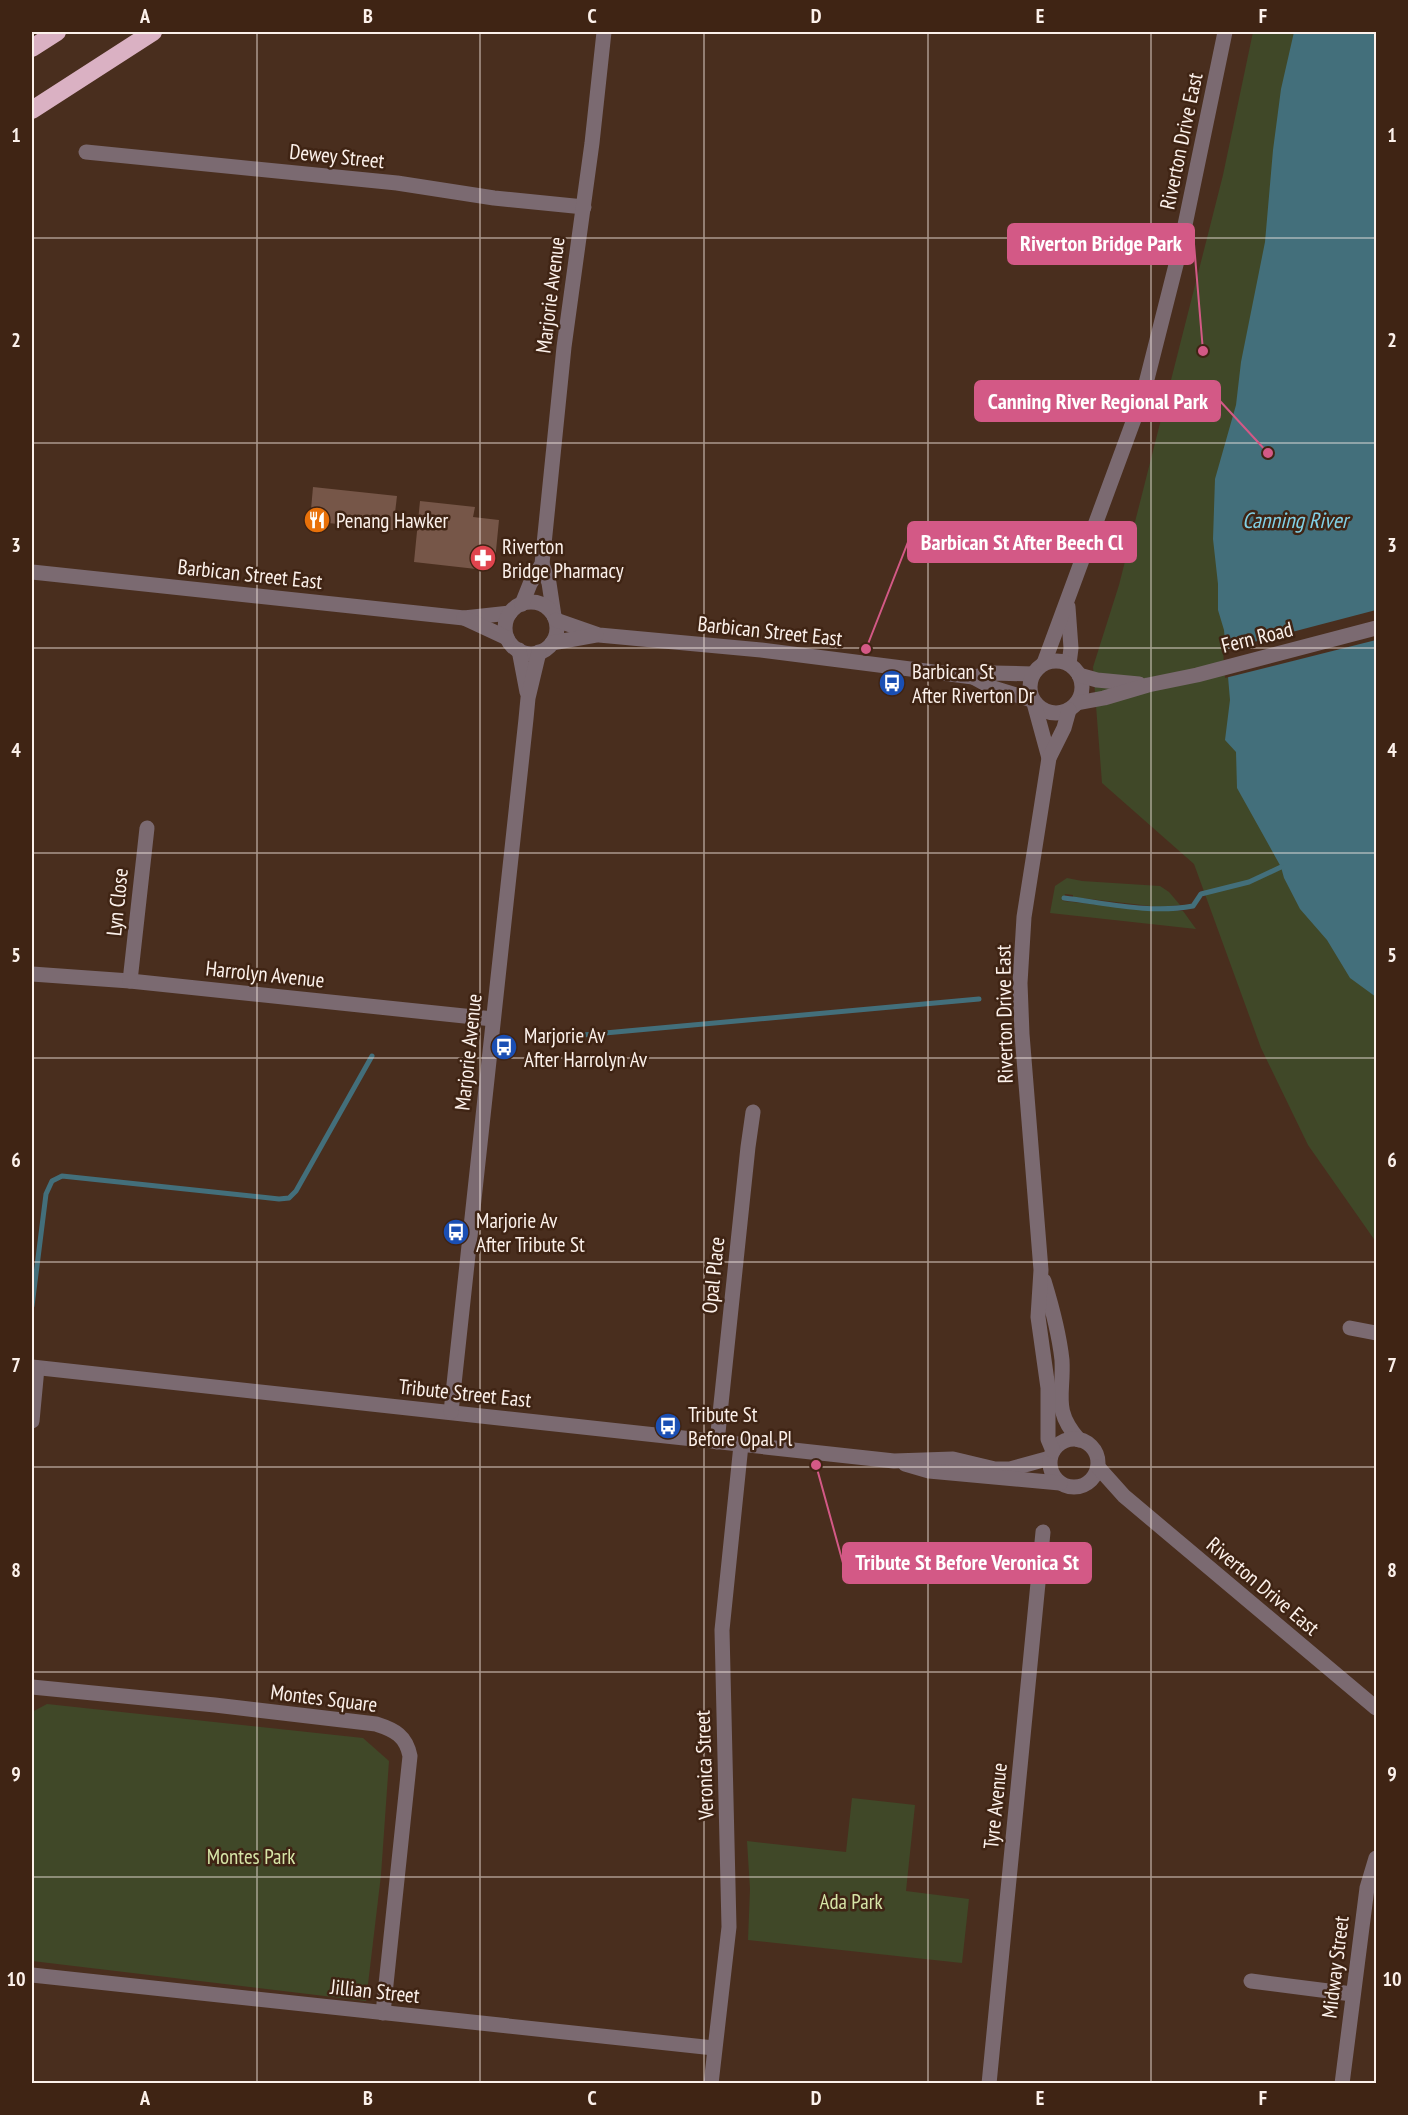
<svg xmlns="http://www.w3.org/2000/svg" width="1408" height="2115" font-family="'PT Sans Narrow',sans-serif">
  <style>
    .green { fill: #404828 }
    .water { fill: #436f7b }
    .pier { fill: #492e1e }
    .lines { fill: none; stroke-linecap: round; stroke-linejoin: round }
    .stream { stroke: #436f7b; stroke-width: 5 }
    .building { fill: #765648 }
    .minor { stroke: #7b6a71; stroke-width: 15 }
    .highway { stroke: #dab1c3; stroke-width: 18 }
    .grid { fill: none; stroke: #fcf1eb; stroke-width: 1.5; stroke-opacity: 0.55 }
    .labels { text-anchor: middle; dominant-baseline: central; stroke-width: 5; stroke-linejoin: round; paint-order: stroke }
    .street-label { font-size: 21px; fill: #fcf1eb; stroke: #3f2414 }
    .poi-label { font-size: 21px; fill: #fcf1eb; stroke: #3f2414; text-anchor: start }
    .park-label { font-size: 21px; fill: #d6e5a7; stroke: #3f2414 }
    .water-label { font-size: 22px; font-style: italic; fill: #81d0e5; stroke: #3f2414 }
    .leader { fill: none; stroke: #d35986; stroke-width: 2 }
    .callout-dot { fill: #d35986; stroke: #3f2414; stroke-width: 2 }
    .callout { fill: #d35986; stroke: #d35986; stroke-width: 2 }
    .callout-label { font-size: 22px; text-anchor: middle; font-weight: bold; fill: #fff }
    .neatline { fill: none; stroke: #fcf1eb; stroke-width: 2 }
    .grid-label { font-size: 20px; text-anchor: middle; font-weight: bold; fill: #fcf1eb }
  </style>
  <rect width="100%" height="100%" fill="#492e1e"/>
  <!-- green -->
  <g class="green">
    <polygon points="1253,32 1376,32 1376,1242 1308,1145 1261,1048 1194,864 1102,783 1093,667 1119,585 1223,175"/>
    <polygon points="1067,878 1082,881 1160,886 1169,892 1180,905 1159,907 1073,897 1073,895 1065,894 1063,901 1154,911 1183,911 1196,929 1050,913 1055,886"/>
    <polygon points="47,1704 363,1738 389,1761 381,1875 366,2001 32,1961 32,1712"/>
    <polygon points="852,1798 915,1805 906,1891 969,1899 962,1963 748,1940 750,1889 747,1841 846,1852"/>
  </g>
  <!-- water -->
  <polygon class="water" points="1294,32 1376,32 1376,997 1350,978 1327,940 1300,909 1284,878 1281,867 1237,788 1236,752 1225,740 1230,700 1224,630 1218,610 1218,584 1213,539 1215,479 1236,405 1241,362 1265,242 1273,150 1281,89"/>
  <!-- pier -->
  <polygon class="pier" points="1376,610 1376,640 1225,678 1223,650"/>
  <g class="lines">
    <!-- stream -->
    <g class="stream">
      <path d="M1064,898C1106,903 1150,914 1193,906L1201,894L1249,882L1281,867"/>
      <polyline points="539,1039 979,999"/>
      <polyline points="32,1306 46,1194 52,1181 62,1176 279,1199 289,1198 296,1191 372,1056"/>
    </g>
  </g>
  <!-- building -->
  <g class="building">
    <polygon points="313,487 397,496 393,530 310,521"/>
    <polygon points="420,501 475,507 473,517 499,520 495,561 485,570 414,562"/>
  </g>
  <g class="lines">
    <!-- minor -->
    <g class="minor">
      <polyline points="86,152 397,183 494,198 584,207"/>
      <polyline points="542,564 549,583 554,616"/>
      <polyline points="32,572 464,618 510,613"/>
      <circle cx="531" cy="628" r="26"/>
      <polyline points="522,604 530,584 542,564 564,347 592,143 604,32"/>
      <polyline points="1068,607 1071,648 1069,664"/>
      <polyline points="464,618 507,638"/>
      <polyline points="556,620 599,635 761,650 973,677 993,673 1033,674"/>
      <polyline points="552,643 596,635"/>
      <polyline points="519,650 527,692"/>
      <circle cx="1056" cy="687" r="26"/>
      <polyline points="1044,663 1143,395 1180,249 1225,32"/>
      <polyline points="1079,675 1097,680 1139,684"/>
      <polyline points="973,677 993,688 1032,700"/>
      <polyline points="1034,703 1049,758"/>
      <polyline points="1077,703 1104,698 1148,685 1197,675 1376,628"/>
      <polyline points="32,974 130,981 493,1019"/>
      <polyline points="130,981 147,828"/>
      <path d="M1044,1281C1052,1307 1059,1333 1062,1360C1064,1395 1052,1409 1079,1440"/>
      <polyline points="1350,1328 1376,1333"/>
      <polyline points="32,1367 894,1461 953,1459 995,1469 1010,1469 1050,1458"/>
      <polyline points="451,1412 526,719 528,698 539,652"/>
      <polyline points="32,1421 37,1368"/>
      <circle cx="1074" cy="1463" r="24"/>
      <polyline points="717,1442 748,1147 753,1112"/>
      <polyline points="1053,1451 1048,1439 1048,1388 1038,1317 1041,1270 1022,1034 1020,983 1024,917 1049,758 1064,728 1069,710"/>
      <polyline points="905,1464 929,1471 1060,1483"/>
      <polyline points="1098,1467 1124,1496 1376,1708"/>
      <path d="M32,1687L215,1705L376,1724C395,1730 406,1736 410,1756L383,2013"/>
      <polyline points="32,1975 714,2048"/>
      <polyline points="1251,1981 1352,1994"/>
      <polyline points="711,2084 729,1927 722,1630 741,1445"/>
      <polyline points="989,2084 1043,1532"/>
      <polyline points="1342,2084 1367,1888 1376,1858"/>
    </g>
    <!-- highway -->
    <g class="highway">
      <polyline points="32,48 57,32"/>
      <polyline points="32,110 153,32"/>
    </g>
  </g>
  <!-- grid -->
  <path class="grid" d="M257,32V2084M480,32V2084M704,32V2084M928,32V2084M1151,32V2084M32,238H1376M32,443H1376M32,648H1376M32,853H1376M32,1058H1376M32,1262H1376M32,1467H1376M32,1672H1376M32,1877H1376"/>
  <!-- icons -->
  <defs>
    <symbol id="restaurant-disc" viewBox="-11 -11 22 22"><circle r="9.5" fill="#e8710a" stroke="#3f2414"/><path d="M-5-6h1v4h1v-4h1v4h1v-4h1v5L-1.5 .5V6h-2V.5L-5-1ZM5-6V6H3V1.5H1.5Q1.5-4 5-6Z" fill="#fff"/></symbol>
    <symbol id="pharmacy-disc" viewBox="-11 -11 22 22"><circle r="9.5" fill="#e0444e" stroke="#3f2414"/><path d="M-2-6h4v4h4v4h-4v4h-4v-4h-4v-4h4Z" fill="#fff"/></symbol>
    <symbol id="bus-disc" viewBox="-11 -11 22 22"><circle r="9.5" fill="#1a4fb4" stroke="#3f2414"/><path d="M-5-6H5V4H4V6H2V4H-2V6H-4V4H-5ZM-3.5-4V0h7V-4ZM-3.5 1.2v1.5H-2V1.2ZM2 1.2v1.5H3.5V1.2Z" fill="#fff"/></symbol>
  </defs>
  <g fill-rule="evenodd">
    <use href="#restaurant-disc" x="302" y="505" width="30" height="30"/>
    <use href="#pharmacy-disc" x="468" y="543" width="30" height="30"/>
    <use href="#bus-disc" x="877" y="668" width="30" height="30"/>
    <use href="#bus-disc" x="489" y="1032" width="30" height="30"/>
    <use href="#bus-disc" x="441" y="1217" width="30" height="30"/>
    <use href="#bus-disc" x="653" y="1411" width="30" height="30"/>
  </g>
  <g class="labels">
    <!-- street labels -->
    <g class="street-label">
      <text transform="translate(1181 141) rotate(-78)">Riverton Drive East</text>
      <text transform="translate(337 156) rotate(6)">Dewey Street</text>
      <text transform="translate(550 295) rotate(-83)">Marjorie Avenue</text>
      <text transform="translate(250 574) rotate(6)">Barbican Street East</text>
      <text transform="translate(770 631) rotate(6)">Barbican Street East</text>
      <text transform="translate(1257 637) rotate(-14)">Fern Road</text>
      <text transform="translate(117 902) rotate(-84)">Lyn Close</text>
      <text transform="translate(265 974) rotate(6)">Harrolyn Avenue</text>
      <text transform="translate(1004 1014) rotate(-91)">Riverton Drive East</text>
      <text transform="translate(468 1052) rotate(-84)">Marjorie Avenue</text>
      <text transform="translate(713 1275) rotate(-84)">Opal Place</text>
      <text transform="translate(465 1393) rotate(6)">Tribute Street East</text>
      <text transform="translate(1263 1586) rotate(40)">Riverton Drive East</text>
      <text transform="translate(324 1698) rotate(7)">Montes Square</text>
      <text transform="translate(704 1765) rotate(-92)">Veronica Street</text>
      <text transform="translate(995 1806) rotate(-84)">Tyre Avenue</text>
      <text transform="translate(1335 1967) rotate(-83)">Midway Street</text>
      <text transform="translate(375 1991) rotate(6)">Jillian Street</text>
    </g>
    <!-- poi labels -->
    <g class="poi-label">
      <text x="336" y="520">Penang Hawker</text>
      <text x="502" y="546">Riverton<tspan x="502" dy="24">Bridge Pharmacy</tspan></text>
      <text x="912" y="671">Barbican St<tspan x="912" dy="24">After Riverton Dr</tspan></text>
      <text x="524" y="1035">Marjorie Av<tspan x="524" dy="24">After Harrolyn Av</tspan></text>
      <text x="476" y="1220">Marjorie Av<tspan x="476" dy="24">After Tribute St</tspan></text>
      <text x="688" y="1414">Tribute St<tspan x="688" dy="24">Before Opal Pl</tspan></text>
    </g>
    <!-- park labels -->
    <g class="park-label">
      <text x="251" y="1856">Montes Park</text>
      <text x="851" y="1901">Ada Park</text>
    </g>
    <!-- water labels -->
    <g class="water-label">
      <text x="1295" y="520">Canning River</text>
    </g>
  </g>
  <!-- callouts -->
  <path class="leader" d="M1203 351L1194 244M1268 453L1220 401M866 649L908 542M816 1465L843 1563"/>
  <g class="callout-dot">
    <circle cx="1203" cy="351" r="6"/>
    <circle cx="1268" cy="453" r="6"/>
    <circle cx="866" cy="649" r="6"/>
    <circle cx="816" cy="1465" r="6"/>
  </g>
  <g class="callout">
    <rect x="1008" y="224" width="186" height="40" rx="6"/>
    <rect x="975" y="381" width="245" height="40" rx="6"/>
    <rect x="908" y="522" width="228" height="40" rx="6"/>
    <rect x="843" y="1543" width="248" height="40" rx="6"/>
  </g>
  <g class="callout-label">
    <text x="1101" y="251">Riverton Bridge Park</text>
    <text x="1098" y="409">Canning River Regional Park</text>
    <text x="1022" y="550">Barbican St After Beech Cl</text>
    <text x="967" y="1570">Tribute St Before Veronica St</text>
  </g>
  <!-- border -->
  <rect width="1408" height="2115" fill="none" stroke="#3f2414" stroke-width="66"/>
  <rect x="33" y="33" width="1342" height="2049" class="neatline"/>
  <g class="grid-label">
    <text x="145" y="23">A</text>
    <text x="368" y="23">B</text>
    <text x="592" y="23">C</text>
    <text x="816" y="23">D</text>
    <text x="1040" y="23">E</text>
    <text x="1263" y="23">F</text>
    <text x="16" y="142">1</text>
    <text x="1392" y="142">1</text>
    <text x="16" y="347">2</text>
    <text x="1392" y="347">2</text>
    <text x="16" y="552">3</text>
    <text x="1392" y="552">3</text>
    <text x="16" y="757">4</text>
    <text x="1392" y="757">4</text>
    <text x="16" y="962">5</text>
    <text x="1392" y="962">5</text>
    <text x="16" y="1167">6</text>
    <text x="1392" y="1167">6</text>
    <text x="16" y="1372">7</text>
    <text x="1392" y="1372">7</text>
    <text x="16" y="1577">8</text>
    <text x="1392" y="1577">8</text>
    <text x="16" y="1781">9</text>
    <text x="1392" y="1781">9</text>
    <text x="16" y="1986">10</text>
    <text x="1392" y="1986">10</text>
    <text x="145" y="2105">A</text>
    <text x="368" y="2105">B</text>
    <text x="592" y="2105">C</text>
    <text x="816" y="2105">D</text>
    <text x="1040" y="2105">E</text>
    <text x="1263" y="2105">F</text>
  </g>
</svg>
